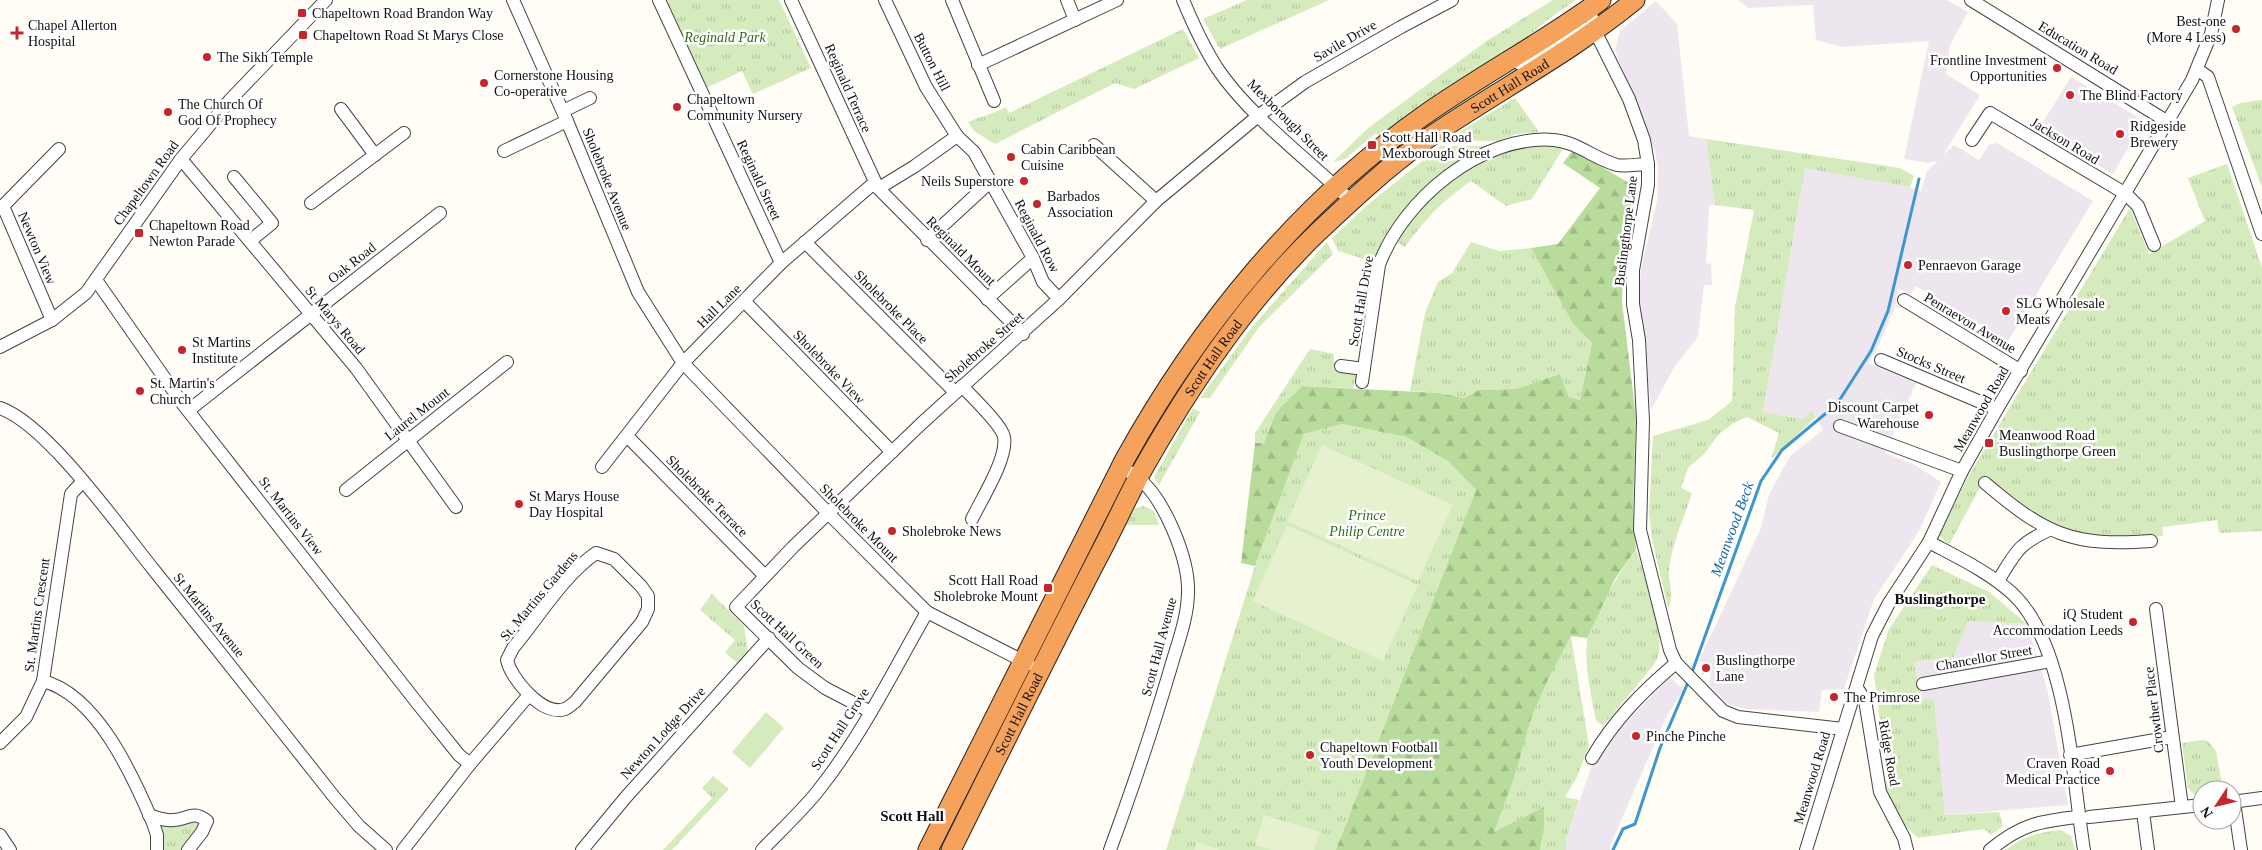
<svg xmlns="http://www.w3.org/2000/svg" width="2262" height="850" font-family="Georgia,serif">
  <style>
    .industrial { fill: #eee6ef }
    .grass { fill: url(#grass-tufts) }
    .forest { fill: url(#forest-firs) }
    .garden { fill: #d5ebbd }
    .pitch { fill: #e6f2cf }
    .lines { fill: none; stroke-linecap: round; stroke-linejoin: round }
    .stream { stroke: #3f96cf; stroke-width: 3 }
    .minor-casing { stroke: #444; stroke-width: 14 }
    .highway-casing { stroke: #222; stroke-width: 21 }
    .minor { stroke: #fff; stroke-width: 12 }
    .highway { stroke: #f5a25d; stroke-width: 19 }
    .poi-dot { fill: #c4262e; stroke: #fff; stroke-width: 2 }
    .labels { text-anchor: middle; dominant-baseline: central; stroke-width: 5; stroke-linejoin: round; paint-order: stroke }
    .poi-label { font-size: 14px; fill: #111; stroke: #fff; text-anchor: start }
    .park-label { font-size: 14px; font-style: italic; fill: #2f6b1f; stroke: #fff }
    .street-label { font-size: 14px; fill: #111; stroke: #fff }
    .water-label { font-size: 15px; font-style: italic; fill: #1768a6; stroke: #fff }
    .neighbourhood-label { font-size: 15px; font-weight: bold; fill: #111; stroke: #fff }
  </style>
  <defs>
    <pattern id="grass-tufts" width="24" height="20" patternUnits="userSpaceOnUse" patternTransform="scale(1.25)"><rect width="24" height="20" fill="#d5ebbd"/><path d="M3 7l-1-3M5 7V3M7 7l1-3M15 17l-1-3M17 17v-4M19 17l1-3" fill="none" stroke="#b6c8a1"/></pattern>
    <pattern id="forest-firs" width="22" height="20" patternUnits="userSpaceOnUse" patternTransform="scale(1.25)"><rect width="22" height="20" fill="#b9dc9c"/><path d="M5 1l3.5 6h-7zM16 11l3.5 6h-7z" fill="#9ebc85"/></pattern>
  </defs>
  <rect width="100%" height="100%" fill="#fffdf5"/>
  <!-- industrial -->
  <g class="industrial">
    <polygon points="1738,0 1947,0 1968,12 1950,45 1946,74 1980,95 1943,155 1954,145 1979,160 1989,145 1997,143 2093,201 2008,341 1916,286 1911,294 1898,289 1895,307 1877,349 1868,363 1916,383 1885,453 1915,465 1941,482 1919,531 1874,599 1844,689 1822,690 1819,712 1745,709 1729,705 1709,685 1712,664 1699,661 1761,528 1769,495 1790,456 1823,430 1813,410 1803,419 1763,412 1805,167 1910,187 1921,191 1927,171 1938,161 1928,163 1904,159 1929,41 1842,47 1816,40 1813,5 1748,8"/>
    <polygon points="1656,1 1677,24 1689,136 1706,139 1715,205 1709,205 1706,264 1711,263 1712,285 1704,285 1698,337 1675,366 1651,410 1639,298 1641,269 1657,201 1658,168 1655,152 1615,50 1620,31"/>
    <polygon points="2071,77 2144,121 2113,174 2038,130"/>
    <polygon points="1968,621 2027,624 2047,688 2068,805 1945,815 1934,700 1921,700 1914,662 1954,657"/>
    <polygon points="1670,677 1684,690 1667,715 1610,846 1610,850 1566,850 1566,840 1593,762 1621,728"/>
  </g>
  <!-- grass -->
  <g class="grass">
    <polygon points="667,0 779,0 811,68 753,94 742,71 706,88"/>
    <polygon points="1247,0 1329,0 1220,49 1203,19"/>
    <polygon points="1553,0 1576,0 1551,17 1501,59 1383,140 1376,133 1345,159 1333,162 1368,128 1488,40"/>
    <path d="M1183,29L1199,58L1134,89L1115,83L995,144L974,131L968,122C981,116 993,114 1006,107L1009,113Z"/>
    <polygon points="1503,80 1354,187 1353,183 1415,132 1480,88"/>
    <polygon points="1515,98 1539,132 1516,134 1497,141 1446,140"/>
    <polygon points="2262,100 2262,187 2232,107 2240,103"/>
    <path d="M1706,139L1900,168L1914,176L1910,187L1805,168L1763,412L1803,419L1813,410L1816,417L1771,459L1779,433L1747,417L1734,423L1719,434L1704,454L1688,468L1681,488L1692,493C1684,518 1672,543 1669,569C1668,582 1675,597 1668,608L1652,539L1649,513L1653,436L1708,420L1732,401L1735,307L1754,210L1715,205Z"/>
    <path d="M1541,144L1564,147L1532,199L1506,206L1471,181C1440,203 1427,217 1405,247L1395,241L1405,225L1443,186L1467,169L1506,150Z"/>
    <polygon points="1441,146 1491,146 1399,217 1384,239 1374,262 1338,251 1332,238 1371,202"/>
    <polygon points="2227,164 2262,268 2262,531 2219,533 2217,520 2162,527 2163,536 2117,539 2087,538 2042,524 1985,478 1949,545 1939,535 1969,475 2130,208 2149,254 2205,221 2188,178"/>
    <polygon points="1327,242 1333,254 1259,327 1210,398 1200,398 1252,327"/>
    <polygon points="1471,242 1499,251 1531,248 1573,324 1592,343 1580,400 1569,397 1560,374 1516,389 1479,390 1464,398 1439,393 1410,391 1425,313 1438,282 1452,273"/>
    <path d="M1310,349L1334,354V368C1341,374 1351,370 1357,376L1353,388L1302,386L1276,412L1264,443H1255V433Z"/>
    <polygon points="1173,396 1175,398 1136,463 1134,462"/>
    <polygon points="1193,408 1200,412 1159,485 1154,477"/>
    <polygon points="1342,424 1406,437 1448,461 1476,490 1336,850 1166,850 1255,566 1304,434"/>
    <polygon points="1125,477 1130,481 1046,647 1041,644"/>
    <polygon points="1143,506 1154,511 1159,525 1126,525 1134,509"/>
    <path d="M1636,549C1643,572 1666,634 1658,656C1657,660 1654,664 1652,667L1603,726L1596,720C1591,694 1584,666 1587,640C1589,619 1624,567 1636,549Z"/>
    <polygon points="1932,565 1989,592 2027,624 1968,621 1954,657 1914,662 1921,700 1934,699 1945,815 1999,812 2003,826 1991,835 1984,829 1918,838 1904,825 1886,791 1886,768 1874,675 1889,629"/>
    <polygon points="712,594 744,626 748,651 738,664 725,652 735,640 700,610"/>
    <polygon points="1571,636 1589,746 1577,777 1565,797 1579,800 1566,840 1566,850 1540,850 1544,828 1544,808 1493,833 1514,778 1532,716 1547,682"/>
    <polygon points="1011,704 1016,707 944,850 937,850"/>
    <path d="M2202,740L2208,741L2216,751L2222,784L2216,785L2213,790H2202V797C2196,796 2192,793 2188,788L2182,743Z"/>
    <polygon points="713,776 729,789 672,850 663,850 712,798 702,788"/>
    <polygon points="197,821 202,825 184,850 160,850 161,826"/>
    <path d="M2061,830L2071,836L2075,850H2006C2022,836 2041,832 2061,830Z"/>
  </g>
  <!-- forest -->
  <polygon class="forest" points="1573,150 1631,184 1635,199 1623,269 1622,302 1636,417 1633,512 1636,549 1615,579 1587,638 1571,636 1547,682 1532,716 1514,778 1494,832 1544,807 1544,828 1540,850 1336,850 1476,490 1448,461 1406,437 1342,424 1304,434 1255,566 1241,563 1255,443 1264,443 1276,412 1302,386 1439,393 1464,398 1479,390 1516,389 1560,374 1569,397 1580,400 1592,343 1573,324 1531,248 1558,244 1600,188 1563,163"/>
  <!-- garden -->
  <polygon class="garden" points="766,712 784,728 750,768 732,752"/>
  <!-- pitch -->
  <g class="pitch">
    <polygon points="1322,445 1453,505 1418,581 1287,521"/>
    <polygon points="1287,525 1418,585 1383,661 1253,601"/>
    <polygon points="1264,815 1320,832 1314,850 1272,850 1255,845"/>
    <polygon points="1197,842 1221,850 1194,850"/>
  </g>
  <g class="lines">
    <!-- stream -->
    <g class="stream">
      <polyline points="1691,675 1761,481 1782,450 1837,404 1871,351 1888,311 1919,179"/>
      <polyline points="1613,850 1623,829 1635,824 1660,748 1689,680"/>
    </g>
    <defs>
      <g id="minor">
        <polyline points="513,0 567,121 638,292 683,363 829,514 927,612 1029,664"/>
        <polyline points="659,0 781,263"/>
        <polyline points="791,0 878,188 1023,334"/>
        <polyline points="885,0 926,87 957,136 974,152 1033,258 1043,282 1059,299"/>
        <polyline points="952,0 994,101"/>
        <polyline points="1067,0 1075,20"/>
        <path d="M1183,0C1193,24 1203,46 1217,68C1250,117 1309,160 1352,202"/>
        <polyline points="1971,0 2168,122"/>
        <polyline points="1590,9 1595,31 1629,99 1644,140 1648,164 1648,185 1633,270 1633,304 1639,340 1643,421 1640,530 1670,650 1676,663 1723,711 1738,717 1843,729"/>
        <polyline points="1520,64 1578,30 1589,28 1595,31"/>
        <polyline points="978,65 1117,0"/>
        <polyline points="2197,69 2208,77 2262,234"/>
        <polyline points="341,109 375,155"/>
        <polyline points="563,111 590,98"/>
        <polyline points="1972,140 1990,113 2126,194 2138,206 2154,245"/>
        <polyline points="1094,145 1156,201"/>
        <polyline points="504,151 567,121"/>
        <polyline points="181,159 356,368 456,507"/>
        <polyline points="234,177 272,223 250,241"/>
        <polyline points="884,185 915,166 957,136"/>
        <polyline points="311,203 404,133"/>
        <polyline points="927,240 991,181"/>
        <polyline points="805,242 955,392"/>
        <polyline points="96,280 182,403 418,704 459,755 470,764"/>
        <polyline points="987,299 1033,258"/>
        <polyline points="1904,300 2021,371"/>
        <polyline points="745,302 892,452"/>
        <polyline points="52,320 3,206 59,149"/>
        <polyline points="0,347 52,320 86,293 181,159 203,133 230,100 326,0"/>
        <polyline points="1881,360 1997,409"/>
        <polyline points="1341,366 1364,369"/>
        <path d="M1362,382L1379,265C1403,200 1481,134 1554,140C1577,142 1595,159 1617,165C1626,167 1638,164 1648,164"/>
        <path d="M962,386C971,396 1002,425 1004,437C1008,458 981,500 972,519"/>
        <path d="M0,408C47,424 120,528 153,569C214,645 275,722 335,798L359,826L386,850"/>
        <polyline points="189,410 440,213"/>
        <polyline points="1840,426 1962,471"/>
        <polyline points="628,437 765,576"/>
        <polyline points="602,467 683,363 781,263 874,183"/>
        <path d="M1985,483C2045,534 2072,547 2151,541"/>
        <polyline points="346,490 507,362"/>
        <path d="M1929,542C1957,557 1989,572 2013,594C2068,647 2072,777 2084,850"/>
        <path d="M596,553L614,559L641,586L648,596V609L642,622L575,702C572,704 568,708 565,709C543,717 511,679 507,660L513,648C538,618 564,575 596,553Z"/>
        <path d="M1998,581C2016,552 2017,545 2049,530"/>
        <polyline points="2156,609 2182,807"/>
        <path d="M43,681C97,695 133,776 153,823L157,835V850"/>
        <polyline points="1923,684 2051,661"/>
        <polyline points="1857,688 1865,700 1880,792 1904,838 1907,850"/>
        <polyline points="871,712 825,688 798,668 736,607 793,547 922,423 1059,299 1156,201 1258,116 1305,82 1401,27 1452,0"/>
        <polyline points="0,743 26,717 43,681 71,494 83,481"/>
        <polyline points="2070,755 2172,737"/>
        <path d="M1592,758C1614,720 1643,691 1676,663"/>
        <polyline points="2232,802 2262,798"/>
        <polyline points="2234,802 2241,850"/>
        <polyline points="2143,812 2148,850"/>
        <path d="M149,815C157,818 164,821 173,820C188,820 192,809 207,821L202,832L188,850"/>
        <polyline points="2089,817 2202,805"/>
        <polyline points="0,835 10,850"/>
        <polyline points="403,850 470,764 529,695"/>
        <polyline points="582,850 626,797 769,638"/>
        <path d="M762,850C780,831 801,812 817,792C861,737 893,672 927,612"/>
        <path d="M1110,850C1132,790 1152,731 1170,670C1177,645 1188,618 1188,592C1189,559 1164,497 1137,477C1132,473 1126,470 1121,467"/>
        <polyline points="1806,850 1872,636 1889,603 1929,542 1962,471 1997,409 2192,80 2211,34 2218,0"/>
        <path d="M1990,850C2020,825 2039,821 2078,817"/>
      </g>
      <g id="highway">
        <path d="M928,850L1125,459C1199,326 1298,204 1423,116C1481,75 1544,42 1601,0"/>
        <path id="s1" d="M951,850C999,753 1047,656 1097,559C1112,531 1125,502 1140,474C1189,387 1246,301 1319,231C1351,201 1385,169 1421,143C1491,94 1568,55 1635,0"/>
      </g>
    </defs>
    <!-- minor casing -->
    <use href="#minor" class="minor-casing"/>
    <!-- highway casing -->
    <use href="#highway" class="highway-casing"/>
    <!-- minor -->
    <use href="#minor" class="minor"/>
    <!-- highway -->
    <use href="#highway" class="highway"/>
  </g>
  <!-- markers -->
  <g class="poi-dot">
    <rect x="297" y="8" width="10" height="10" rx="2.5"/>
    <circle cx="2236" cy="29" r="5"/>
    <path d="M14.5 25.5h5v5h5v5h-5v5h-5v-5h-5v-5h5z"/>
    <rect x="298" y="30" width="10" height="10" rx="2.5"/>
    <circle cx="207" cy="57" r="5"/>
    <circle cx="2057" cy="68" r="5"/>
    <circle cx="484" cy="83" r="5"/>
    <circle cx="2070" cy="95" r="5"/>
    <circle cx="677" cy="107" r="5"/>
    <circle cx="168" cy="112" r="5"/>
    <circle cx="2120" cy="134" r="5"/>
    <rect x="1367" y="140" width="10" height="10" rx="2.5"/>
    <circle cx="1011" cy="157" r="5"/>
    <circle cx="1024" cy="181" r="5"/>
    <circle cx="1037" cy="204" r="5"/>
    <rect x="134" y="228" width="10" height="10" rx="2.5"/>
    <circle cx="1908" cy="265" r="5"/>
    <circle cx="2006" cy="311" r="5"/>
    <circle cx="182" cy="350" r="5"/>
    <circle cx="140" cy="391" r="5"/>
    <circle cx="1929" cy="415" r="5"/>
    <rect x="1984" y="438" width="10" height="10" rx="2.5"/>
    <circle cx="519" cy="504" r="5"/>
    <circle cx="892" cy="531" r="5"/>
    <rect x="1043" y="583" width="10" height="10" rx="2.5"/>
    <circle cx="2133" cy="622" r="5"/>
    <circle cx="1706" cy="668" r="5"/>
    <circle cx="1834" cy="697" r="5"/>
    <circle cx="1636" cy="736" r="5"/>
    <circle cx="1310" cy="755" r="5"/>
    <circle cx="2110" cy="771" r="5"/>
  </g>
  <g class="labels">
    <!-- poi labels -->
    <g class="poi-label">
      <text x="312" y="13">Chapeltown Road Brandon Way</text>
      <text x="2226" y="21" text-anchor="end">Best-one<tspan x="2226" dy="16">(More 4 Less)</tspan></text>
      <text x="28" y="25">Chapel Allerton<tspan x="28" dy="16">Hospital</tspan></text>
      <text x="313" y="35">Chapeltown Road St Marys Close</text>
      <text x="217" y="57">The Sikh Temple</text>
      <text x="2047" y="60" text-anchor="end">Frontline Investment<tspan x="2047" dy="16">Opportunities</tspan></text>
      <text x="494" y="75">Cornerstone Housing<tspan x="494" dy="16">Co-operative</tspan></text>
      <text x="2080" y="95">The Blind Factory</text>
      <text x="687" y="99">Chapeltown<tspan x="687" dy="16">Community Nursery</tspan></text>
      <text x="178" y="104">The Church Of<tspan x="178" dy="16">God Of Prophecy</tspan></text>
      <text x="2130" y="126">Ridgeside<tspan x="2130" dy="16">Brewery</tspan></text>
      <text x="1382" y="137">Scott Hall Road<tspan x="1382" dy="16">Mexborough Street</tspan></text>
      <text x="1021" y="149">Cabin Caribbean<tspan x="1021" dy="16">Cuisine</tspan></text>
      <text x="1014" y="181" text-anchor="end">Neils Superstore</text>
      <text x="1047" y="196">Barbados<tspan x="1047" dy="16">Association</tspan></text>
      <text x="149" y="225">Chapeltown Road<tspan x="149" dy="16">Newton Parade</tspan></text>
      <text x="1918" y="265">Penraevon Garage</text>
      <text x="2016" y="303">SLG Wholesale<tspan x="2016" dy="16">Meats</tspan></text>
      <text x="192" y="342">St Martins<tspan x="192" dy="16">Institute</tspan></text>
      <text x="150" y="383">St. Martin's<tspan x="150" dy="16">Church</tspan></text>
      <text x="1919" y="407" text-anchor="end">Discount Carpet<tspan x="1919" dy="16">Warehouse</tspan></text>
      <text x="1999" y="435">Meanwood Road<tspan x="1999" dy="16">Buslingthorpe Green</tspan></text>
      <text x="529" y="496">St Marys House<tspan x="529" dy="16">Day Hospital</tspan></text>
      <text x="902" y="531">Sholebroke News</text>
      <text x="1038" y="580" text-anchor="end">Scott Hall Road<tspan x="1038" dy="16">Sholebroke Mount</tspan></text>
      <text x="2123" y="614" text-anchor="end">iQ Student<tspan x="2123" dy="16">Accommodation Leeds</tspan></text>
      <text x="1716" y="660">Buslingthorpe<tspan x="1716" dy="16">Lane</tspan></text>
      <text x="1844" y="697">The Primrose</text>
      <text x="1646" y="736">Pinche Pinche</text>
      <text x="1320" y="747">Chapeltown Football<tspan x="1320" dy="16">Youth Development</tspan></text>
      <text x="2100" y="763" text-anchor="end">Craven Road<tspan x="2100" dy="16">Medical Practice</tspan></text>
    </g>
    <!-- park labels -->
    <g class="park-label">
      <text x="725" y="37">Reginald Park</text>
      <text x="1367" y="515">Prince<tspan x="1367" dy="16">Philip Centre</tspan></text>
    </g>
    <!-- street labels -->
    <g class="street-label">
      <text transform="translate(1345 41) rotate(-30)">Savile Drive</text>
      <text transform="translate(2078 48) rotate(31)">Education Road</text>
      <text transform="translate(932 62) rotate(63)">Button Hill</text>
      <text stroke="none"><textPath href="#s1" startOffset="964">Scott Hall Road</textPath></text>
      <text transform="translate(848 88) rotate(66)">Reginald Terrace</text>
      <text transform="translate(1288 120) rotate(45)">Mexborough Street</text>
      <text transform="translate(2065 141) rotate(31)">Jackson Road</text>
      <text transform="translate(607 179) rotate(68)">Sholebroke Avenue</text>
      <text transform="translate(759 180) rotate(65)">Reginald Street</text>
      <text transform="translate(146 183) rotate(-54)">Chapeltown Road</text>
      <text transform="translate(1626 231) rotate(-83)">Buslingthorpe Lane</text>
      <text transform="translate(1037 236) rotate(62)">Reginald Row</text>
      <text transform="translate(37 248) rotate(67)">Newton View</text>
      <text transform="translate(961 251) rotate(45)">Reginald Mount</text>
      <text transform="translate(352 263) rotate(-38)">Oak Road</text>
      <text transform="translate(1361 301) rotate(-80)">Scott Hall Drive</text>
      <text transform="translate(719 306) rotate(-45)">Hall Lane</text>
      <text transform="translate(891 307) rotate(45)">Sholebroke Place</text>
      <text transform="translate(335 320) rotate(50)">St Marys Road</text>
      <text transform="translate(1970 323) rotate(31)">Penraevon Avenue</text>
      <text transform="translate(984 347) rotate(-41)">Sholebroke Street</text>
      <text stroke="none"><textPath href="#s1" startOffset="558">Scott Hall Road</textPath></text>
      <text transform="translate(1931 365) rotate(23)">Stocks Street</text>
      <text transform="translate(829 367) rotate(46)">Sholebroke View</text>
      <text transform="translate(1981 409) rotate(-60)">Meanwood Road</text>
      <text transform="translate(417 414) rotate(-38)">Laurel Mount</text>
      <text transform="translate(707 496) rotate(45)">Sholebroke Terrace</text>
      <text transform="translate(291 516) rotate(52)">St. Martins View</text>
      <text transform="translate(859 523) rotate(45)">Sholebroke Mount</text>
      <text transform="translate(539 596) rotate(-50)">St. Martins Gardens</text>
      <text transform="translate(37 615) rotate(-82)">St. Martins Crescent</text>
      <text transform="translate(209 615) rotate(51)">St Martins Avenue</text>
      <text transform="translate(787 634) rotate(43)">Scott Hall Green</text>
      <text transform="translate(1159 647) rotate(-75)">Scott Hall Avenue</text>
      <text transform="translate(1984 658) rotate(-10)">Chancellor Street</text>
      <text transform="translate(2154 710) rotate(-97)">Crowther Place</text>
      <text stroke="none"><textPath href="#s1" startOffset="152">Scott Hall Road</textPath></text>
      <text transform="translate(840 729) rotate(-57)">Scott Hall Grove</text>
      <text transform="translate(663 733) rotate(-48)">Newton Lodge Drive</text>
      <text transform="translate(1889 753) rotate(80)">Ridge Road</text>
      <text transform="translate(1812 778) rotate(-73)">Meanwood Road</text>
    </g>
    <!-- water labels -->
    <g class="water-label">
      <text transform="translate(1732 529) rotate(-70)">Meanwood Beck</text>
    </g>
    <!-- neighbourhood labels -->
    <g class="neighbourhood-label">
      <text x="1940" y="599">Buslingthorpe</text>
      <text x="912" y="816">Scott Hall</text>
    </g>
  </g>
  <!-- north arrow -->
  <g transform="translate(2217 805) rotate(235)"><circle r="24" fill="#ffffff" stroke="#a0a0a0"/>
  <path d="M0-4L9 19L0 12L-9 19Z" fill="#c4262e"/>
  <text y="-8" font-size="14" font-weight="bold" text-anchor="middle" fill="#111111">N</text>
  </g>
</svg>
